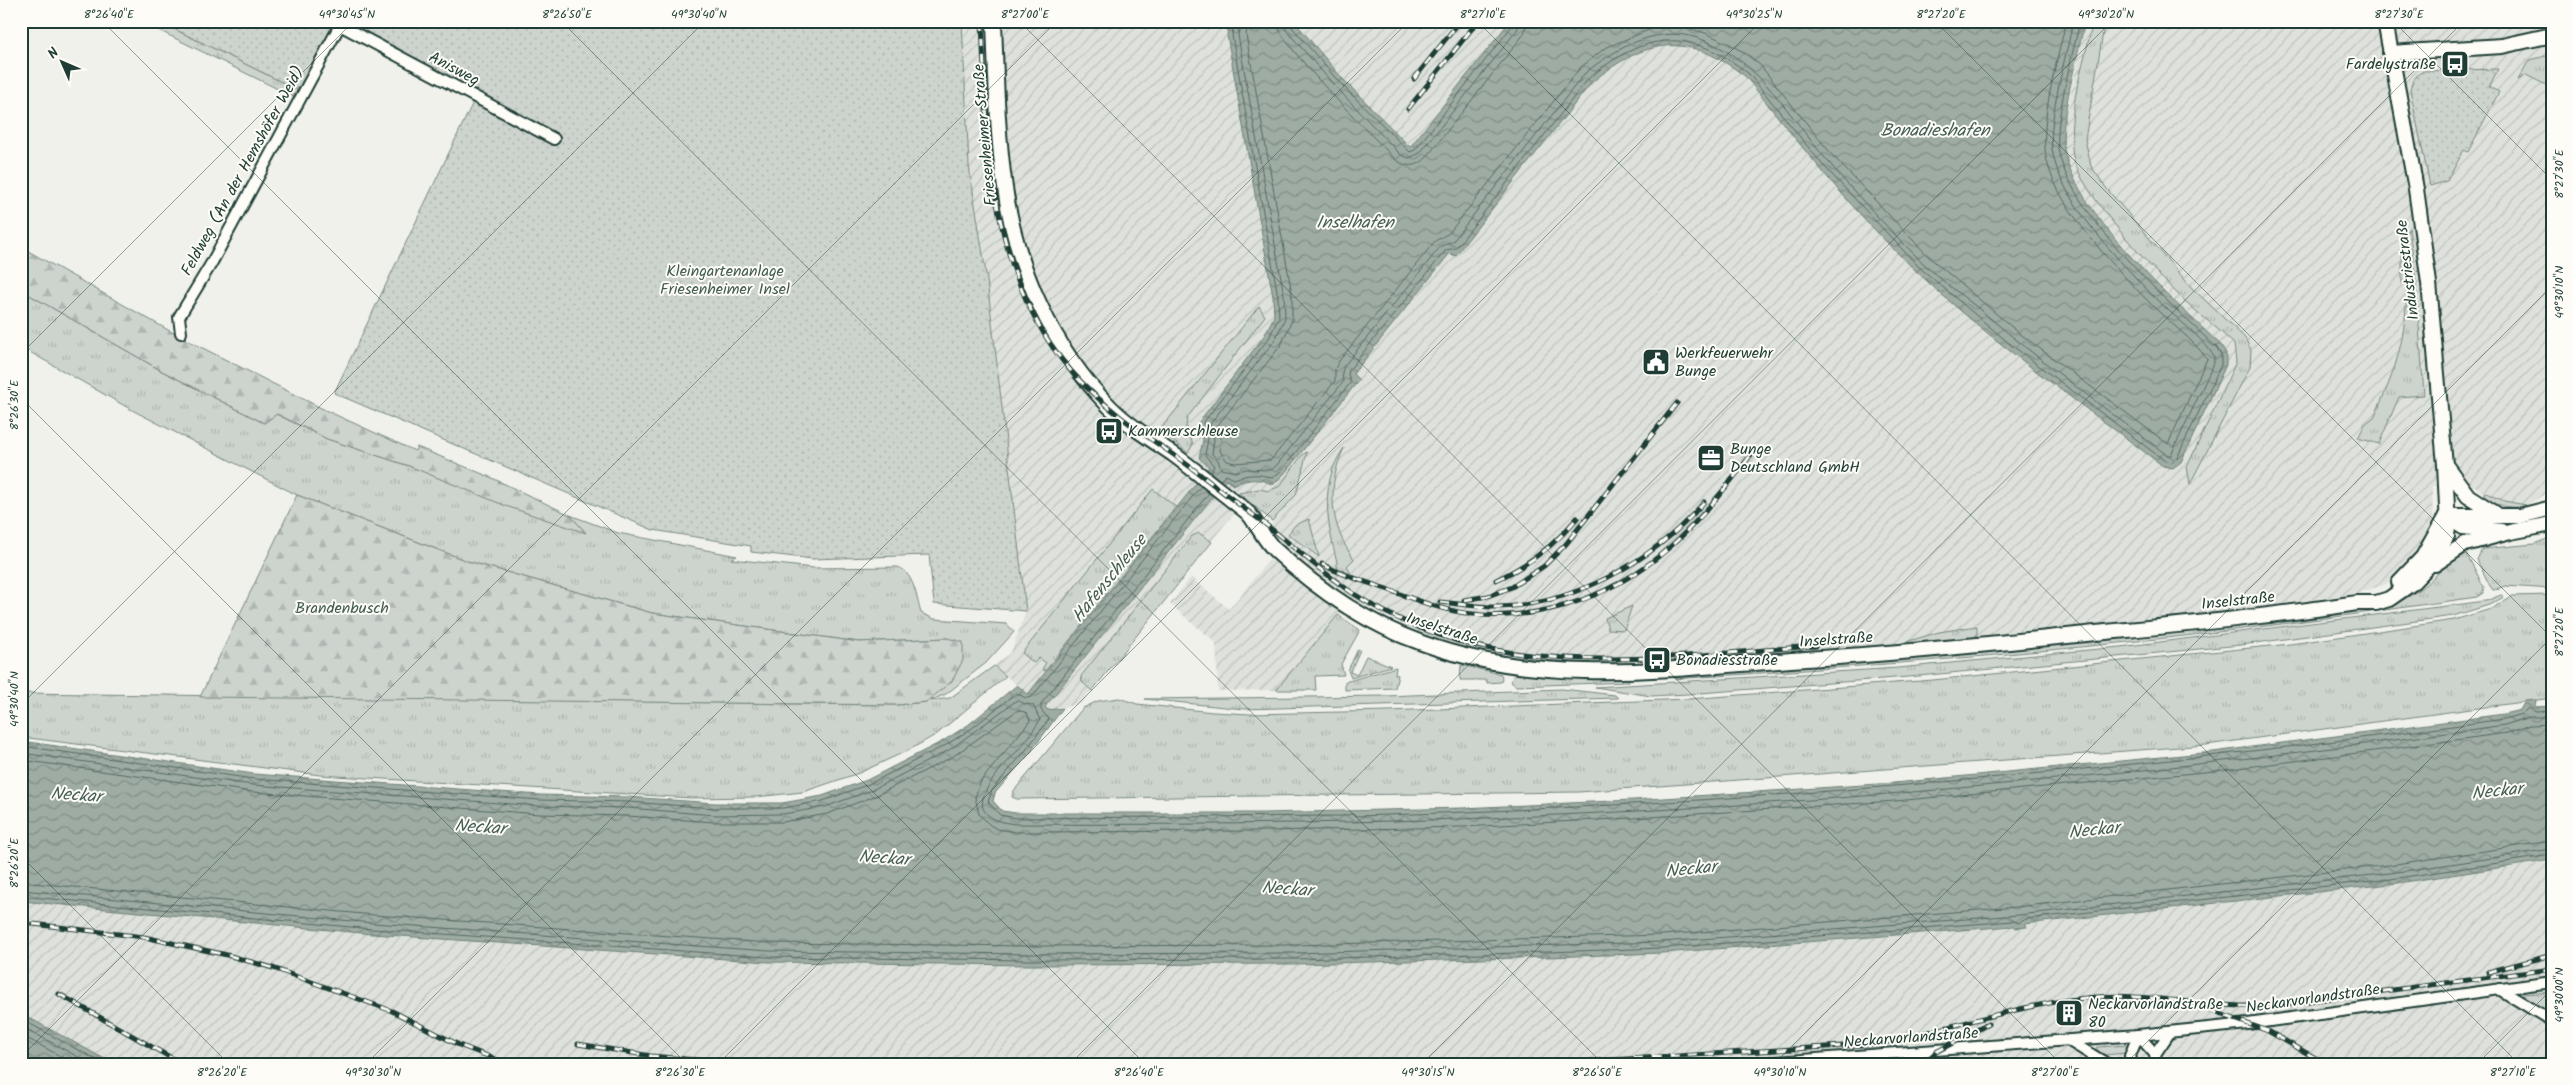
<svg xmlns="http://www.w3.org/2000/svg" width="2573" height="1085" font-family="Kalam,sans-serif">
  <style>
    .industrial { fill: url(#industrial-furrows) }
    .grass { fill: url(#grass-tufts); stroke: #768880 }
    .forest { fill: url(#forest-firs); stroke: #768880 }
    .park { fill: url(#park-dots); stroke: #768880 }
    .water { fill: url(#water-waves); stroke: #6c8077 }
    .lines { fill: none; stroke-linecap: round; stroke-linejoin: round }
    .shore { stroke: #526961; stroke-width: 1 }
    .minor-casing { stroke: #1f3d34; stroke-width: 14 }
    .tertiary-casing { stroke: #1f3d34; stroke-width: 18 }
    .minor { stroke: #fdfcf7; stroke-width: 10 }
    .tertiary { stroke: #fdfcf7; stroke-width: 14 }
    .rail-casing { stroke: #1f3d34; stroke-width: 5 }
    .rail { stroke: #fdfcf7; stroke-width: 3; stroke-dasharray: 9; stroke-linecap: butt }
    .ticks { fill: none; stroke: #1f3d34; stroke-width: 1; stroke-opacity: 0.45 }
    .labels { text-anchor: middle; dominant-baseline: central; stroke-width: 4; stroke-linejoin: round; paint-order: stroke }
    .poi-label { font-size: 16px; fill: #1f3d34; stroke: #fdfcf7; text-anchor: start }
    .street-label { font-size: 16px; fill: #1f3d34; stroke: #fdfcf7 }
    .park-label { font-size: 16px; fill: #425b53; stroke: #fdfcf7 }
    .water-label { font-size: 18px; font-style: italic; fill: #455e56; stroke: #fdfcf7 }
    .neatline { fill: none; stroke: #1f3d34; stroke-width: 2 }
    .ticks-label { font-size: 12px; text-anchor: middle; fill: #1f3d34 }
  </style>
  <defs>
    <pattern id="industrial-furrows" width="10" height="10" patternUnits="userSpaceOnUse" patternTransform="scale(1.25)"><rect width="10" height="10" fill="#dfe2dc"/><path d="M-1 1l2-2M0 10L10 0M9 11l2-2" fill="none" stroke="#bfc3bd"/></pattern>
    <pattern id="grass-tufts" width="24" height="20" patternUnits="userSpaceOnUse" patternTransform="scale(1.25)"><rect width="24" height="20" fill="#cdd3cd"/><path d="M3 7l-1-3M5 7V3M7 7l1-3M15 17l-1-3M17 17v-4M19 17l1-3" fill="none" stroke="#b0b6b1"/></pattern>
    <pattern id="forest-firs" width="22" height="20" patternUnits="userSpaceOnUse" patternTransform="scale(1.25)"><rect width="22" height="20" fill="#cdd3cd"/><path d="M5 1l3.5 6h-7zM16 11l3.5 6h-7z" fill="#b0b6b1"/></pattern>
    <pattern id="park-dots" width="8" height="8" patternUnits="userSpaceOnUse" patternTransform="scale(1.25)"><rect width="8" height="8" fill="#cdd3cd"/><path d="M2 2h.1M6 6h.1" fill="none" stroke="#b0b6b1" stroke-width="1.8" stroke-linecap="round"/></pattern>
    <pattern id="water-waves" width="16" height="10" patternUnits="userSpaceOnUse" patternTransform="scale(1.25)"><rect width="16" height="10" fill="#9faca4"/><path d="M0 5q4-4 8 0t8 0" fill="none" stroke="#818d86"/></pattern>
  </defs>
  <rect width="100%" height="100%" fill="#f0f1eb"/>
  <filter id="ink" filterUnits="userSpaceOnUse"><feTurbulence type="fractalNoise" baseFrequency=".02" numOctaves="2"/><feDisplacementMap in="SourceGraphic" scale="10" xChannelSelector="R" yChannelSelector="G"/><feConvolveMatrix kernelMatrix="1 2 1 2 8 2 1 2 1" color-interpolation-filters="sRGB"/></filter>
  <g filter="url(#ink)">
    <!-- industrial -->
    <g class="industrial">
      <polygon points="962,21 1229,21 1227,35 1273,297 1274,316 1264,336 1198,423 1203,440 1199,458 1209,466 1028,694 994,666 1011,652 1026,611 987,280 969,166"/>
      <polygon points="1294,21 1510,21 1410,148 1342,78"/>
      <polygon points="2085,21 2552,21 2552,491 2525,506 2489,497 2475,486 2432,486 2433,524 2415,560 2403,573 2386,584 2359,593 2222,612 2001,635 1861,648 1597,664 1562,663 1466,648 1420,633 1352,599 1276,690 1218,691 1216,643 1170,604 1191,577 1229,609 1269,560 1273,536 1272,522 1246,502 1227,522 1081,704 1048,710 1045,708 1226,480 1233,485 1246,480 1263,479 1359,380 1352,374 1450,252 1455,256 1592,82 1614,64 1657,46 1677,45 1701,51 1731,66 1746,77 1818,167 1916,271 2007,348 2163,466 2226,353 2221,345 2142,268 2094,212 2071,174 2063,148 2064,127"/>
      <polygon points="2552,860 2552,1064 114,1064 21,1013 21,901 372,934 768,962 1031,965 1294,964 1663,953 2026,926 2025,924 2391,884"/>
    </g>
    <!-- grass -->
    <g class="grass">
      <polygon points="140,21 158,21 300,91 296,98"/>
      <path d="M2093,21H2105L2085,139L2091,166L2107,189L2191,287L2245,338L2251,350L2250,367L2190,484L2187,467L2236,362L2234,344C2218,328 2199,315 2183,299C2156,274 2078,190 2073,156C2066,112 2084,64 2093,21Z"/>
      <polygon points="2545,56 2552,57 2552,88 2526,75 2518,80 2529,60"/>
      <path d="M2409,228L2415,271L2424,395L2399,397L2379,444L2358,438L2365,424L2374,417C2397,368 2406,338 2407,284L2402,283V242Z"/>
      <path d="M21,290L162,371L264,423L276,414L327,439L409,466L585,532L570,515L618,533L737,556L731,559L813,568L898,567C915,575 916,597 921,613L934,619L1007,624L1014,632L986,663L946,694L930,701L950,698L994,666L1006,676L937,734L911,749L859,773L803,792L755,797L691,798L320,775L21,737V693L798,704L897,705L926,702L947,638L859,642L652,613L467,561L297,495L132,410L21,347Z"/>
      <polygon points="1259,306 1265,316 1187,418 1186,427 1193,444 1188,453 1160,430"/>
      <path d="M1344,448C1327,484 1329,526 1354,559L1347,566L1351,574L1337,568V562C1327,523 1319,483 1344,448Z"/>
      <polygon points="1307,452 1296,495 1272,521 1239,493 1259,489 1269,491 1280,486 1302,455"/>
      <polygon points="1153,489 1176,507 1045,671 1042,669 1046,663 1039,658 1034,663 1022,653"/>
      <path d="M2485,492L2504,501L2526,505C2512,511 2494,504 2482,497Z"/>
      <polygon points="1309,519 1319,557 1288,534 1295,525"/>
      <polygon points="1199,533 1212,542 1092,691 1082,682 1081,676 1192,536"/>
      <polygon points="2552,537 2552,589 2505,586 2493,590 2490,586 2477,560 2482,549 2534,544"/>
      <path d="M2465,551L2484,587L2483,593L2477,597C2358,614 2239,631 2119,643C1971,659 1822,669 1674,679V675C1905,659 2134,639 2364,609C2376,607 2390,606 2402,600C2427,589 2442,565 2465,551Z"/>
      <polygon points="2501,595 2504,597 2489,605 2453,616 2241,645 1908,677 1688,694 1651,696 1595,687 1898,668 2120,647 2486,601"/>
      <polygon points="2552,595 2552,698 2206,745 1579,792 1017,799 1012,797 1013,792 1083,708 1098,701 1119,698 1137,704 1213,712 1250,714 1388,711 1688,699 1933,680 2290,644 2454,620 2491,609 2512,596"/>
      <polygon points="1632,606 1624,630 1608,629 1605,618"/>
      <polygon points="1338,615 1360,630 1341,664 1344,675 1315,676 1316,690 1276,690"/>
      <polygon points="1977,626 1977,634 1974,639 1905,646 1902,643 1939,632"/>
      <polygon points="1358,649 1360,650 1350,672 1357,675 1366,656 1391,666 1351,678 1348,670"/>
      <polygon points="1461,665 1501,674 1502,679 1501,682 1487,683 1487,680 1460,680"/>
      <polygon points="1396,667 1395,674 1398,675 1395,688 1345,690 1345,682"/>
      <polygon points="1517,674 1563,678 1629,678 1629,682 1516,686 1511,682 1513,676"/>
      <polygon points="1562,689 1615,695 1618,698 1244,709 1145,699 1386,696"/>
      <polygon points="2552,992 2552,1015 2523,997 2523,994"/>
      <polygon points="2128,1045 2126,1053 2105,1055 2097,1051 2097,1047"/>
    </g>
    <!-- forest -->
    <g class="forest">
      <polygon points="21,247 177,335 325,410 415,451 417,447 490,477 570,515 586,533 506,506 409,466 327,439 277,414 264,423 162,371 21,290"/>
      <polygon points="297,495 467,561 652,613 859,642 947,638 963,642 963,660 952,681 926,702 897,705 200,697"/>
    </g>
    <!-- park -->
    <g class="park">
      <polygon points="158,21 338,21 300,91"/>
      <polygon points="339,21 962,21 969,166 987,280 1026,611 934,604 929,555 813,559 751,552 751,546 653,530 334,393 477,94"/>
      <path d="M2498,69L2489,87L2499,92L2468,152L2464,150L2447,181L2430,186L2410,90C2412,80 2415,76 2423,71Z"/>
    </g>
    <!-- water -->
    <g class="water">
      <path d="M1229,21H1294L1342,78L1410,147L1510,21H2085C2079,51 2059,122 2064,148C2074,212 2174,301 2221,345L2226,353V365L2181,462L2173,468L2163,466C2080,403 1991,342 1916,271C1853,212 1799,144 1746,77C1688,32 1648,37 1592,82L1455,256L1450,253L1353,374L1359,380L1284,474L1273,485C1259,477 1248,479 1233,485L1226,480L1045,707L1048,710L1063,708L1030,753L995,793L993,801L1002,811L1016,813H1264L1462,808L1633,800L1894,783L2213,752L2504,714L2520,710L2525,701L2536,700L2535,707L2552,706V860L2391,884L2025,924L2027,927L2016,928L2014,926L1663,953L1519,958L1294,964L1031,965L768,962L372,934L21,901V741L254,774L540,795L628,797L715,803H782L822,796L867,780L943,741L968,725L1017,685L1028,694L1209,467L1199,458L1203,440L1198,423L1264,336L1274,316L1273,297L1227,35Z"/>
      <polygon points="21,1013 22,1014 114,1064 21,1064"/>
    </g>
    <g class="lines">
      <!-- shore -->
      <g class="shore">
        <path d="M1240,21L1238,35L1284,295L1285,318L1274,341L1210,424L1214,439L1212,454L1218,460L1221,469L1235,472L1246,469L1271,470L1276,466L1343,382L1342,372L1344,366L1441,246L1453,241L1585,73C1619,46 1661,22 1706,41C1761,63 1789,116 1826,159C1856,195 1889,229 1922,262C1939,279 1959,293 1978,308C2039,360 2103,407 2167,455H2171L2214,363V357C2205,339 2171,314 2155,298C2120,261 2059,201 2052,149C2048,118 2067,54 2073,21"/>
        <path d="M1248,21L1246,35L1292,294V320L1281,345L1218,425L1221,439L1220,451L1227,461L1235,463L1271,460L1335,381V369L1339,361L1435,241L1449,233L1580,68L1605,48L1656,27L1679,26L1706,33L1742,51L1760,65L1832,155L1929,257L2019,333L2168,444L2207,359C2192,338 2168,322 2150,303C2115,267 2048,200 2045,148C2042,111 2058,59 2066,21"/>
        <path d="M1276,21C1277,43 1376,139 1396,160C1407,168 1417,167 1426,158L1524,34L1527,21"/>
        <polyline points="1284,21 1286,30 1334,85 1401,155 1409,158 1420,153 1517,30 1520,21"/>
        <polyline points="1290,21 1291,26 1338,81 1410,152 1415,150 1512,26 1514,21"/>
        <polyline points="1211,473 1214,466 1205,455 1208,439 1203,423 1269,338 1279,317 1278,297 1232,35 1234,21"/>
        <path d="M1220,480L1226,475L1234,479C1248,474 1259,473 1272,478L1281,471L1351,382L1348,375L1349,370L1446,250L1456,248L1588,79C1645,31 1690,27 1749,74L1822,164L1919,267L2010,344L2165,461L2173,462L2177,458L2221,365V355L2217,348C2171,305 2067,211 2058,148C2055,118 2073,53 2080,21"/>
        <path d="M1209,493L1041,704V710L1049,719L1026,750L992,790L988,802L1000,815L1016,818L1342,816L1351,814L1357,816C1742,804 2124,772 2504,719L2522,714L2528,708L2536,712L2552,711"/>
        <polyline points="21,746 254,779 540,800 628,802 715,808 783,808 823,801 869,784 946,745 971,729 1016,693 1026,698 1032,697 1201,486"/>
        <path d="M21,753L253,785L539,806L628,808L715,815L783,814L825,807L872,790L949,750L1017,700L1025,704L1033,705L1040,720C1034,730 1027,740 1019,749C998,773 950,817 1016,824C1164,825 1311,824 1458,819C1809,807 2158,774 2505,725L2529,717H2552"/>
        <polyline points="21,760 253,792 539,814 627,816 715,822 783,822 827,814 875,796 952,757 1018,710 1027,713 1030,721 981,781 975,797 979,814 990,825 997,829 1016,832 1265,831 1462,827 1634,818 1895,801 2215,771 2374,751 2507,733 2531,725 2552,724"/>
        <polyline points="21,882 374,915 769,943 1032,946 1294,945 1662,935 2017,907 2389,865 2552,841"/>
        <polyline points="21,890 373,923 769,951 1031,954 1294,953 1662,942 2019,915 2390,873 2552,849"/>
        <polyline points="21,896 372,929 768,957 1031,960 1294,959 1519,953 1663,948 2013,921 2019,923 2026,919 2391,879 2552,855"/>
        <polyline points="21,1019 104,1064"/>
        <polyline points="21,1026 91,1064"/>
        <polyline points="21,1035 75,1064"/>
      </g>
      <defs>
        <g id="minor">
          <polyline points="181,333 179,317 211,264 340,25 554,139"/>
          <polyline points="2499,989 2552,1021"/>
          <polyline points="2138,1035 2155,1054"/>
          <polyline points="2071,1042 2107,1064"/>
          <polyline points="1748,1064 2138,1035 2248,1024 2552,982"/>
          <polyline points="2132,1064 2130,1056 2138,1035"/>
          <polyline points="2156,1064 2155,1054 2170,1032"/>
        </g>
        <g id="tertiary">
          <path d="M994,21C996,77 997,133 1005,188C1016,267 1053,350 1110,407C1129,426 1151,439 1173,454C1192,468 1210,483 1228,497C1235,503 1243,508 1249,514C1258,525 1264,540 1275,550C1317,589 1368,624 1422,643C1545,688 1678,668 1806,659C1900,653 1993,644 2086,634C2177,625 2267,617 2357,603H2376L2389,599L2412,583L2435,559L2447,536L2448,527L2445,465L2429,283L2416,189L2385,21"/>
          <polyline points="2390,53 2502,46 2552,35"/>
          <polyline points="2446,466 2468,496 2496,514"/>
          <polyline points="2446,516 2520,516 2552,508"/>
          <polyline points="2446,516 2463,527 2501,531"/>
          <polyline points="2435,564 2465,544 2510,532 2552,524"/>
          <polyline points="2399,582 2423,557 2446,516"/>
        </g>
      </defs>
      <!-- minor casing -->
      <use href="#minor" class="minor-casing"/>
      <!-- tertiary casing -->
      <use href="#tertiary" class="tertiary-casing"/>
      <!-- minor -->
      <use href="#minor" class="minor"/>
      <!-- tertiary -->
      <use href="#tertiary" class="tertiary"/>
      <defs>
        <g id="rail">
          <path d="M982,21C987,142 988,274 1071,371C1101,405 1137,430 1174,455C1202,475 1228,497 1256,517C1288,541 1317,569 1351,592C1393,620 1447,641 1496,650C1601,669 1711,653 1816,646"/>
          <polyline points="1414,79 1460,21"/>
          <polyline points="1408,109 1478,21"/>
          <path d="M1322,564C1343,576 1367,582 1389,590C1416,600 1444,611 1473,614C1503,618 1533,614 1563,606C1649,582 1701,522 1753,452"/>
          <path d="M1496,580C1529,565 1554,546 1577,518"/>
          <polyline points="1464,600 1488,596 1512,587 1544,566 1566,544 1677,403"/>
          <path d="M1440,602C1457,604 1473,606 1490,607C1570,608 1653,562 1704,502"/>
          <polyline points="33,924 144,937 227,955 273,968 392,1011 459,1045 508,1064"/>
          <polyline points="2488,972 2552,955"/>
          <polyline points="59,994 182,1064"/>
          <polyline points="2209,1010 2268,1031 2326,1064"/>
          <polyline points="578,1044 651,1056 697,1060 800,1064"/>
          <path d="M1544,1064L1877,1044C1948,1030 2025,1002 2096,997C2152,993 2211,1009 2270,1006L2552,969"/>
          <polyline points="1923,1064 1936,1052 1988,1024"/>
        </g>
      </defs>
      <!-- rail casing -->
      <use href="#rail" class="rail-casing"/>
      <!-- rail -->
      <use href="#rail" class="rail"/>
    </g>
  </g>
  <!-- ticks -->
  <path class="ticks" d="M102,21L1145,1064M561,21L1603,1064M1019,21L2061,1064M1477,21L2519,1064M1935,21L2552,638M2393,21L2552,180M21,354L354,21M21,398L687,1064M21,705L705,21M21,856L229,1064M21,1057L1057,21M366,1064L1409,21M718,1064L1761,21M1070,1064L2112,21M1422,1064L2464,21M1774,1064L2552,286M2125,1064L2552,637M2477,1064L2552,989"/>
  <!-- icons -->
  <defs>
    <symbol id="bus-square" viewBox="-11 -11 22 22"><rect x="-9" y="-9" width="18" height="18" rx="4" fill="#1f3d34" stroke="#fdfcf7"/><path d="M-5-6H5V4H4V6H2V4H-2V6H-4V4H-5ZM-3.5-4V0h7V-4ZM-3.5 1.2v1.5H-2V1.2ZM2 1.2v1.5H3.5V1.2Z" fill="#fff"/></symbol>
    <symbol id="civic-square" viewBox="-11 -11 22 22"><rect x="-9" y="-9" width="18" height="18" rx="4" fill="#1f3d34" stroke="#fdfcf7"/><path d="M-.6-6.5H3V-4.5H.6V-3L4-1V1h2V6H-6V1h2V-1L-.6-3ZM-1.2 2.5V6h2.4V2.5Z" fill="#fff"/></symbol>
    <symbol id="office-square" viewBox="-11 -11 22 22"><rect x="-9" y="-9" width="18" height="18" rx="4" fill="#1f3d34" stroke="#fdfcf7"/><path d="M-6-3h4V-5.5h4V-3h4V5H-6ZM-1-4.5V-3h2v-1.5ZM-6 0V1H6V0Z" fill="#fff"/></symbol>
    <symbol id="building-square" viewBox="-11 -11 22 22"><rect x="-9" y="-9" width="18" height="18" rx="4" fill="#1f3d34" stroke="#fdfcf7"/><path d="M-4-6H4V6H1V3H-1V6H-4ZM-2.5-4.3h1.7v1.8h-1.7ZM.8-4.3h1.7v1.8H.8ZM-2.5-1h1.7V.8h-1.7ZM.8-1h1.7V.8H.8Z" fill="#fff"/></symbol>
  </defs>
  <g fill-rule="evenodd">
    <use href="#bus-square" x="2439" y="48" width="32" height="32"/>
    <use href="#civic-square" x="1640" y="346" width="32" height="32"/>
    <use href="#bus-square" x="1093" y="415" width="32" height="32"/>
    <use href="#office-square" x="1695" y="442" width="32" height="32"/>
    <use href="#bus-square" x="1641" y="644" width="32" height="32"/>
    <use href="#building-square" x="2053" y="997" width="32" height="32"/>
  </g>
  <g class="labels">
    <!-- poi labels -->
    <g class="poi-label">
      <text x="2436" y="64" text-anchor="end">Fardelystraße</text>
      <text x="1675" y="353">Werkfeuerwehr<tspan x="1675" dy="18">Bunge</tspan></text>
      <text x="1128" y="431">Kammerschleuse</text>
      <text x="1730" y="449">Bunge<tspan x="1730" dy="18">Deutschland GmbH</tspan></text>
      <text x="1676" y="660">Bonadiesstraße</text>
      <text x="2088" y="1004">Neckarvorlandstraße<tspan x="2088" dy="18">80</tspan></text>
    </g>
    <!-- street labels -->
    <g class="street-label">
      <text transform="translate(454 69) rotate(28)">Anisweg</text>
      <text transform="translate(985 135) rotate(-95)">Friesenheimer Straße</text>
      <text transform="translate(243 171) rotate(-61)">Feldweg (An der Hemshöfer Weid)</text>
      <text transform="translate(2408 270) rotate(-97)">Industriestraße</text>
      <text transform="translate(2238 601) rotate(-6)">Inselstraße</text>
      <text transform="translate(1442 629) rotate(18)">Inselstraße</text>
      <text transform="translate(1836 640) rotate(-4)">Inselstraße</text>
      <text transform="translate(2313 999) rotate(-8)">Neckarvorlandstraße</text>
      <text transform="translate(1911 1038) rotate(-4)">Neckarvorlandstraße</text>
    </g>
    <!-- park labels -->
    <g class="park-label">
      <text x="725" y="271">Kleingartenanlage<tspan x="725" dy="18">Friesenheimer Insel</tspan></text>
      <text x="342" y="608">Brandenbusch</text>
    </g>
    <!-- water labels -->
    <g class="water-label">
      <text x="1935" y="131">Bonadieshafen</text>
      <text x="1355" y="223">Inselhafen</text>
      <text transform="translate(1110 579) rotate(-51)">Hafenschleuse</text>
      <text transform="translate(2497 792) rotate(-6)">Neckar</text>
      <text transform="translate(76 796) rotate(4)">Neckar</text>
      <text transform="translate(480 828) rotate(4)">Neckar</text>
      <text transform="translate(2094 831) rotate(-6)">Neckar</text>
      <text transform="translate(884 859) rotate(4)">Neckar</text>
      <text transform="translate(1691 870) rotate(-6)">Neckar</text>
      <text transform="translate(1287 890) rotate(4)">Neckar</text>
    </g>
  </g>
  <!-- margin -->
  <rect width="2573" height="1085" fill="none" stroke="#fdfcf7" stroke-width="55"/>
  <!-- north arrow -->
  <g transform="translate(62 62) rotate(315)" stroke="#fdfcf7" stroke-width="4" paint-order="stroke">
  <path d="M0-4L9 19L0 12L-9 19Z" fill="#1f3d34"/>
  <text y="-8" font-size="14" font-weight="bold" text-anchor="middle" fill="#1f3d34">N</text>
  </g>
  <rect x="28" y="28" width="2518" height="1030" class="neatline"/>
  <g class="ticks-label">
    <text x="109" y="18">8°26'40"E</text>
    <text x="347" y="18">49°30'45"N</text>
    <text x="567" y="18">8°26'50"E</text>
    <text x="699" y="18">49°30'40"N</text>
    <text x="1025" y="18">8°27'00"E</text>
    <text x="1483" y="18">8°27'10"E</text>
    <text x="1754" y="18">49°30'25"N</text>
    <text x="1941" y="18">8°27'20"E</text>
    <text x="2106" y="18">49°30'20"N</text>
    <text x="2399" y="18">8°27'30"E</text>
    <text transform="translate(2559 174) rotate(-90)" y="4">8°27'30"E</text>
    <text transform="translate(2559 292) rotate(-90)" y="4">49°30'10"N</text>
    <text transform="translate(14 405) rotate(-90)" y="4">8°26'30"E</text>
    <text transform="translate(2559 632) rotate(-90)" y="4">8°27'20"E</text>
    <text transform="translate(14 699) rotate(-90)" y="4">49°30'40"N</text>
    <text transform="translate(14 863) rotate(-90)" y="4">8°26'20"E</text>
    <text transform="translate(2559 995) rotate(-90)" y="4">49°30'00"N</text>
    <text x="222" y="1076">8°26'20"E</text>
    <text x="373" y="1076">49°30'30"N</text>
    <text x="680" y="1076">8°26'30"E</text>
    <text x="1139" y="1076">8°26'40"E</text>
    <text x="1428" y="1076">49°30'15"N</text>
    <text x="1597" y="1076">8°26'50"E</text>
    <text x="1780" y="1076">49°30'10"N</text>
    <text x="2055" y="1076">8°27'00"E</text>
    <text x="2513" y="1076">8°27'10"E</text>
  </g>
</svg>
